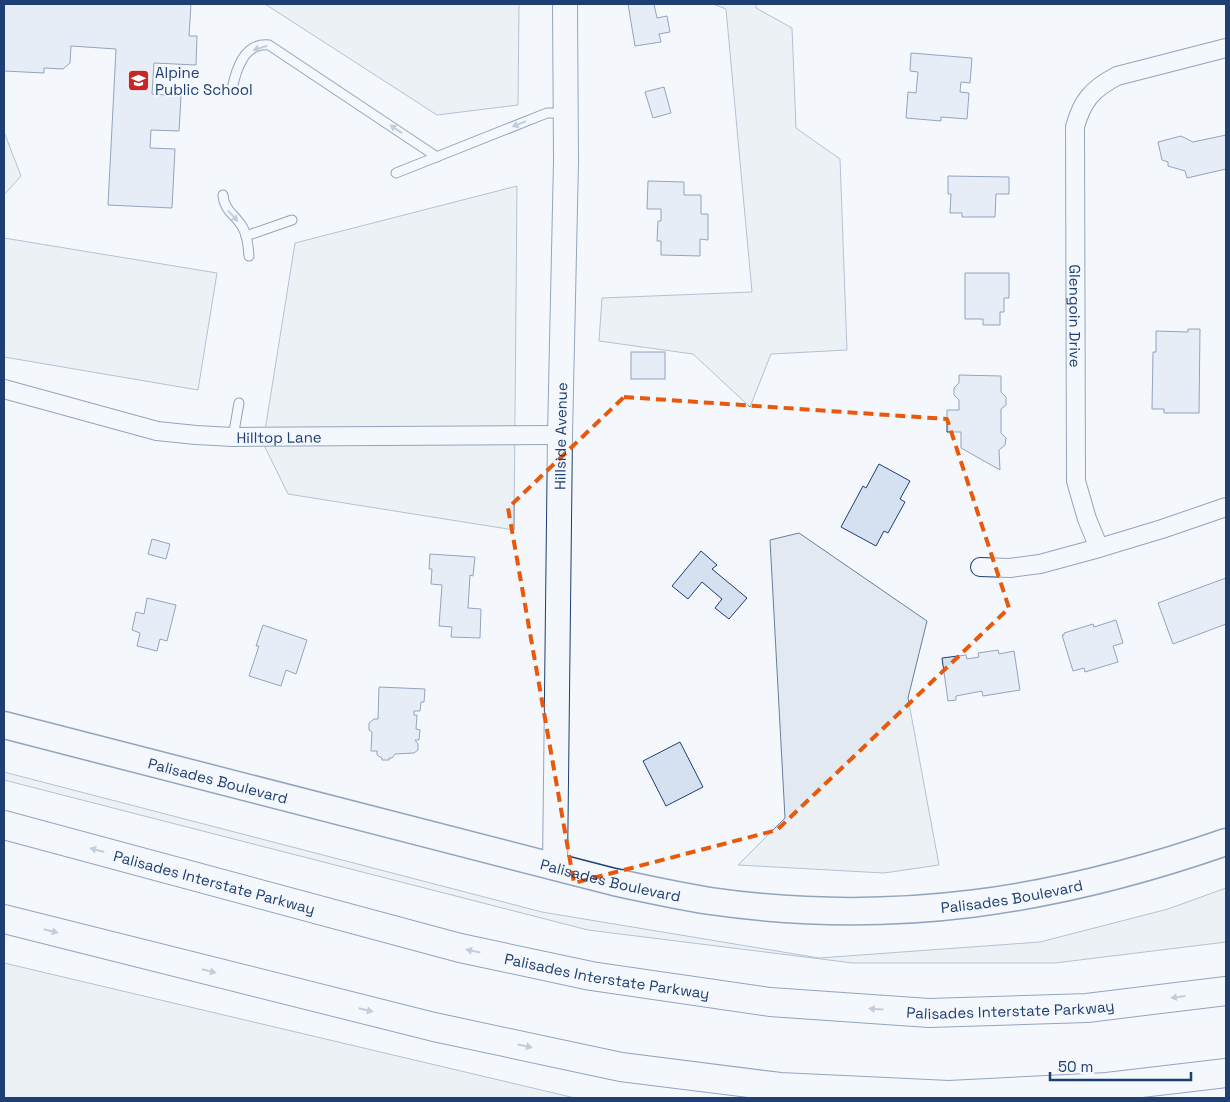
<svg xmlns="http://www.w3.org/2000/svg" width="1230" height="1102" font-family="'Space Grotesk',sans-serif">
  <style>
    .green { fill: #e3e9f0; stroke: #687fa3 }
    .building { fill: #d5e0f0; stroke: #1d3f73 }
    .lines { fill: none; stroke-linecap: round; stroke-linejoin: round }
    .lane-casing { stroke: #1d3f73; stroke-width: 11 }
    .street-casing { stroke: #1d3f73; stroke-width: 20 }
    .secondary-casing { stroke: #1d3f73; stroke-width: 26 }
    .primary-casing { stroke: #1d3f73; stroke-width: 29 }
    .highway-casing { stroke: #1d3f73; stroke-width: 30 }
    .lane { stroke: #f4f7fb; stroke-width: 9 }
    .street { stroke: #f4f7fb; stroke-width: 18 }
    .secondary { stroke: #f4f7fb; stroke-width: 24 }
    .primary { stroke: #f4f7fb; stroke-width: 26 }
    .highway { stroke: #f4f7fb; stroke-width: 28 }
    .oneway { fill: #889bb7 }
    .marked { fill: none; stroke: #e8590c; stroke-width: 4; stroke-dasharray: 10 6; stroke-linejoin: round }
    .labels { text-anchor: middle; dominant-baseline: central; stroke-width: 4; stroke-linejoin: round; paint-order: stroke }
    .poi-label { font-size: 15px; fill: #1d3f73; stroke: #f4f7fb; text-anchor: start }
    .street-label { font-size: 15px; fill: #1d3f73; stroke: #f4f7fb }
  </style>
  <rect width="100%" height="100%" fill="#f4f7fb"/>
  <!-- green -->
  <g class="green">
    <polygon points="265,4 519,4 518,105 437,115"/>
    <polygon points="713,4 756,4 756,8 792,28 796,128 840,159 847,350 771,354 750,407 693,354 599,341 602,298 752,292 726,9"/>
    <polygon points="4,132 21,176 4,195"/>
    <polygon points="517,186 514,530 288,494 263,443 295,243"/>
    <polygon points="4,238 217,273 198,390 4,357"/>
    <polygon points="799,533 927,621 908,698 939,865 884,873 738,865 785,818 770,540"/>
    <polygon points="4,772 542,912 819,958 1040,942 1168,909 1226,888 1226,942 1055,963 853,963 588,930 4,780"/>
    <polygon points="4,963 575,1098 4,1098"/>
  </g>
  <!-- building -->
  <g class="building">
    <polygon points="4,4 191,4 189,36 197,36 196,65 154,63 152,94 181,96 179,131 151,130 150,148 175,149 172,208 108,205 116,49 71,46 70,63 63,69 44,68 44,73 4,71"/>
    <polygon points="628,4 654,4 657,18 667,16 670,32 659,34 661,42 635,46"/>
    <polygon points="911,53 972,58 970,83 961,82 960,92 969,93 967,119 941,117 941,121 906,118 908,92 916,93 918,72 910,71"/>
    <polygon points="664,87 671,113 653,118 645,92"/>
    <polygon points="1226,135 1226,169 1187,178 1185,171 1168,166 1168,162 1162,160 1158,142 1181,136 1193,142"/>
    <polygon points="948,176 1009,177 1009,194 996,194 995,217 962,217 962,213 950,213 951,194 948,194"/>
    <polygon points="648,181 684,182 684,195 701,195 701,214 708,214 708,240 700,239 700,256 661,255 661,241 657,241 658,221 661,221 661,209 647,209"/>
    <polygon points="965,273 1009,273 1009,298 1004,298 1004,312 1000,312 1000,325 983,325 983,319 965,319"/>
    <polygon points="1188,329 1200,329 1199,413 1164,413 1164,409 1152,409 1153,352 1156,352 1156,331 1188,332"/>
    <rect x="631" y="352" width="34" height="27"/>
    <polygon points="959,375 1001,376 1001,392 1006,397 1006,405 1001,409 1001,433 1006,438 1005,445 999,450 1000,470 961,448 961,432 947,432 947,410 959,410 959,400 954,395 954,388 959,383"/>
    <polygon points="879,464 910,481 900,499 905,502 888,533 884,531 876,546 841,527 863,486 866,488"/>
    <polygon points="152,539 170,544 166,559 148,554"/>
    <polygon points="701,551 717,565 712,569 747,598 729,619 715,608 722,599 702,582 688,599 672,586"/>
    <polygon points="430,554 475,557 473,576 470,575 468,608 481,609 480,638 451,637 452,627 439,626 442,585 431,584 432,569 429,569"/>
    <polygon points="1226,578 1226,624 1173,644 1158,603"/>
    <polygon points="147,598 176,605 167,641 160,639 157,651 137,646 140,633 132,630 136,612 144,614"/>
    <polygon points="1116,620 1123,643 1113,646 1118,662 1085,672 1084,668 1073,671 1062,635 1064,635 1064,633 1093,624 1094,627"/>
    <polygon points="263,625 307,640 296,674 286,670 281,686 249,676 259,646 256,646"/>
    <polygon points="998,650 999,654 1014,651 1020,690 983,696 982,691 956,696 956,700 948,701 942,658 966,655 967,659 979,657 978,653"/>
    <polygon points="379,687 425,689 424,702 421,702 420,711 414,711 414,715 417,715 416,729 420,730 419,740 415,740 418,744 418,750 414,753 395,754 392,758 389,758 389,760 382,760 382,758 377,755 377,751 371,751 372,732 369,730 369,723 374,719 378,719"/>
    <polygon points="680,742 703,787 666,806 643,761"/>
  </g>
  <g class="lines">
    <defs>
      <g id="lane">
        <path d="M232,89C236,70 244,42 269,45L437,157"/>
        <polyline points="396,173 547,113 565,113"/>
        <path d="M223,195C224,211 236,215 243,228C248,237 248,246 249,256"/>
        <polyline points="246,236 292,220"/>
        <polyline points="233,437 239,403"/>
      </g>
      <g id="street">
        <path id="s1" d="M1226,48L1117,76C1092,89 1082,101 1075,127L1076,481L1087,519L1099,548L1162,529L1226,507"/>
        <path id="s2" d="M4,389L157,431L196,435L233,437L560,435"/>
        <polyline points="980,567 1010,568 1040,564 1099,548"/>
      </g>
      <g id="secondary">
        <path id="s3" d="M555,867L560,435L566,161L565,4"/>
      </g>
      <g id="primary">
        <path id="s4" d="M4,725L614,882C646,889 678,896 710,901C891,927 1054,902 1226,842"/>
      </g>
      <g id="highway">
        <path id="s5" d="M4,825L460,948L591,976L770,1002L929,1013L1087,1008L1226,991"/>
        <polyline points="4,919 434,1027 621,1067 780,1087 949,1095 1107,1087 1226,1073"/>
      </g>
    </defs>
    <!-- lane casing -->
    <use href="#lane" class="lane-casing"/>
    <!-- street casing -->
    <use href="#street" class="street-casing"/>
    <!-- secondary casing -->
    <use href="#secondary" class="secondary-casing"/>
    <!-- primary casing -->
    <use href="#primary" class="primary-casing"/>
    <!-- highway casing -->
    <use href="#highway" class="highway-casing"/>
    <!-- lane -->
    <use href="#lane" class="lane"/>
    <!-- street -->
    <use href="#street" class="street"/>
    <!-- secondary -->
    <use href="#secondary" class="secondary"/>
    <!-- primary -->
    <use href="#primary" class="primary"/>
    <!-- highway -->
    <use href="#highway" class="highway"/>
  </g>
  <!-- one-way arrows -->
  <defs><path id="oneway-solid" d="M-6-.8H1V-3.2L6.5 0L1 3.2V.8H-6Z" transform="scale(1.25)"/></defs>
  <g class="oneway">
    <use href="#oneway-solid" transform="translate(260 48) rotate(163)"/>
    <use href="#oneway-solid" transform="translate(519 124) rotate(158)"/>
    <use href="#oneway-solid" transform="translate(396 129) rotate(-146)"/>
    <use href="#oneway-solid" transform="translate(233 216) rotate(47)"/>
    <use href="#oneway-solid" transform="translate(97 850) rotate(-165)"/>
    <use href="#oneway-solid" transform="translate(51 931) rotate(14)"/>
    <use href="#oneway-solid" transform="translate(473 951) rotate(-168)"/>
    <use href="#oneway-solid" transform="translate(209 971) rotate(14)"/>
    <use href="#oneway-solid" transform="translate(1178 997) rotate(173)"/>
    <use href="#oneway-solid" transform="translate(876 1009) rotate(-176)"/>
    <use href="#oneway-solid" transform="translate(366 1010) rotate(14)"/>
    <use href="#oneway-solid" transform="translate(525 1046) rotate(12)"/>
  </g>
  <!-- marked area -->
  <path d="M0 0H1230V1102H0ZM624,397L947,419L1009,608L777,830L574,883L508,508Z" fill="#f4f7fb" fill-opacity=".55" fill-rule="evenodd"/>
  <path class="marked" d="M624,397L947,419L1009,608L777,830L574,883L508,508Z"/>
  <!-- icons -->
  <defs>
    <symbol id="school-square" viewBox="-11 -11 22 22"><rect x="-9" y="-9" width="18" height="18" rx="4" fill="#c62828" stroke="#f4f7fb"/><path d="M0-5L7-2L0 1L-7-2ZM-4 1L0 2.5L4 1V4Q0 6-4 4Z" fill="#fff"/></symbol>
  </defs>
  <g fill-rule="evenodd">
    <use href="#school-square" x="126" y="68" width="25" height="25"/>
  </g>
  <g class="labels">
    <!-- poi labels -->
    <g class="poi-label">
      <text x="155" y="72">Alpine<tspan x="155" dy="17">Public School</tspan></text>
    </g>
    <!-- street labels -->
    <g class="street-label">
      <text stroke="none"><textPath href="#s1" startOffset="370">Glengoin Drive</textPath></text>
      <text stroke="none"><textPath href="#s3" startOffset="431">Hillside Avenue</textPath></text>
      <text stroke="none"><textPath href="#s2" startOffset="281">Hilltop Lane</textPath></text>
      <text stroke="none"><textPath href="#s4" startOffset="221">Palisades Boulevard</textPath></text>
      <text stroke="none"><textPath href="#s4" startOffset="626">Palisades Boulevard</textPath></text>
      <text stroke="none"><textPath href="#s5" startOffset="218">Palisades Interstate Parkway</textPath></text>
      <text stroke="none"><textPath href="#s4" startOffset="1031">Palisades Boulevard</textPath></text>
      <text stroke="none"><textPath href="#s5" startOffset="622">Palisades Interstate Parkway</textPath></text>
      <text stroke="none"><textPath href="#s5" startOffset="1028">Palisades Interstate Parkway</textPath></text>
    </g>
  </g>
  <!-- border -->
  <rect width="1230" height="1102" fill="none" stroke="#1d3f73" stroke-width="10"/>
  <!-- scale -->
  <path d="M1050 1072v8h141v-8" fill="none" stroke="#1d3f73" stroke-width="2.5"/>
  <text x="1058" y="1072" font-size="15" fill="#1d3f73" stroke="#f4f7fb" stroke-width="4" paint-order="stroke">50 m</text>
</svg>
